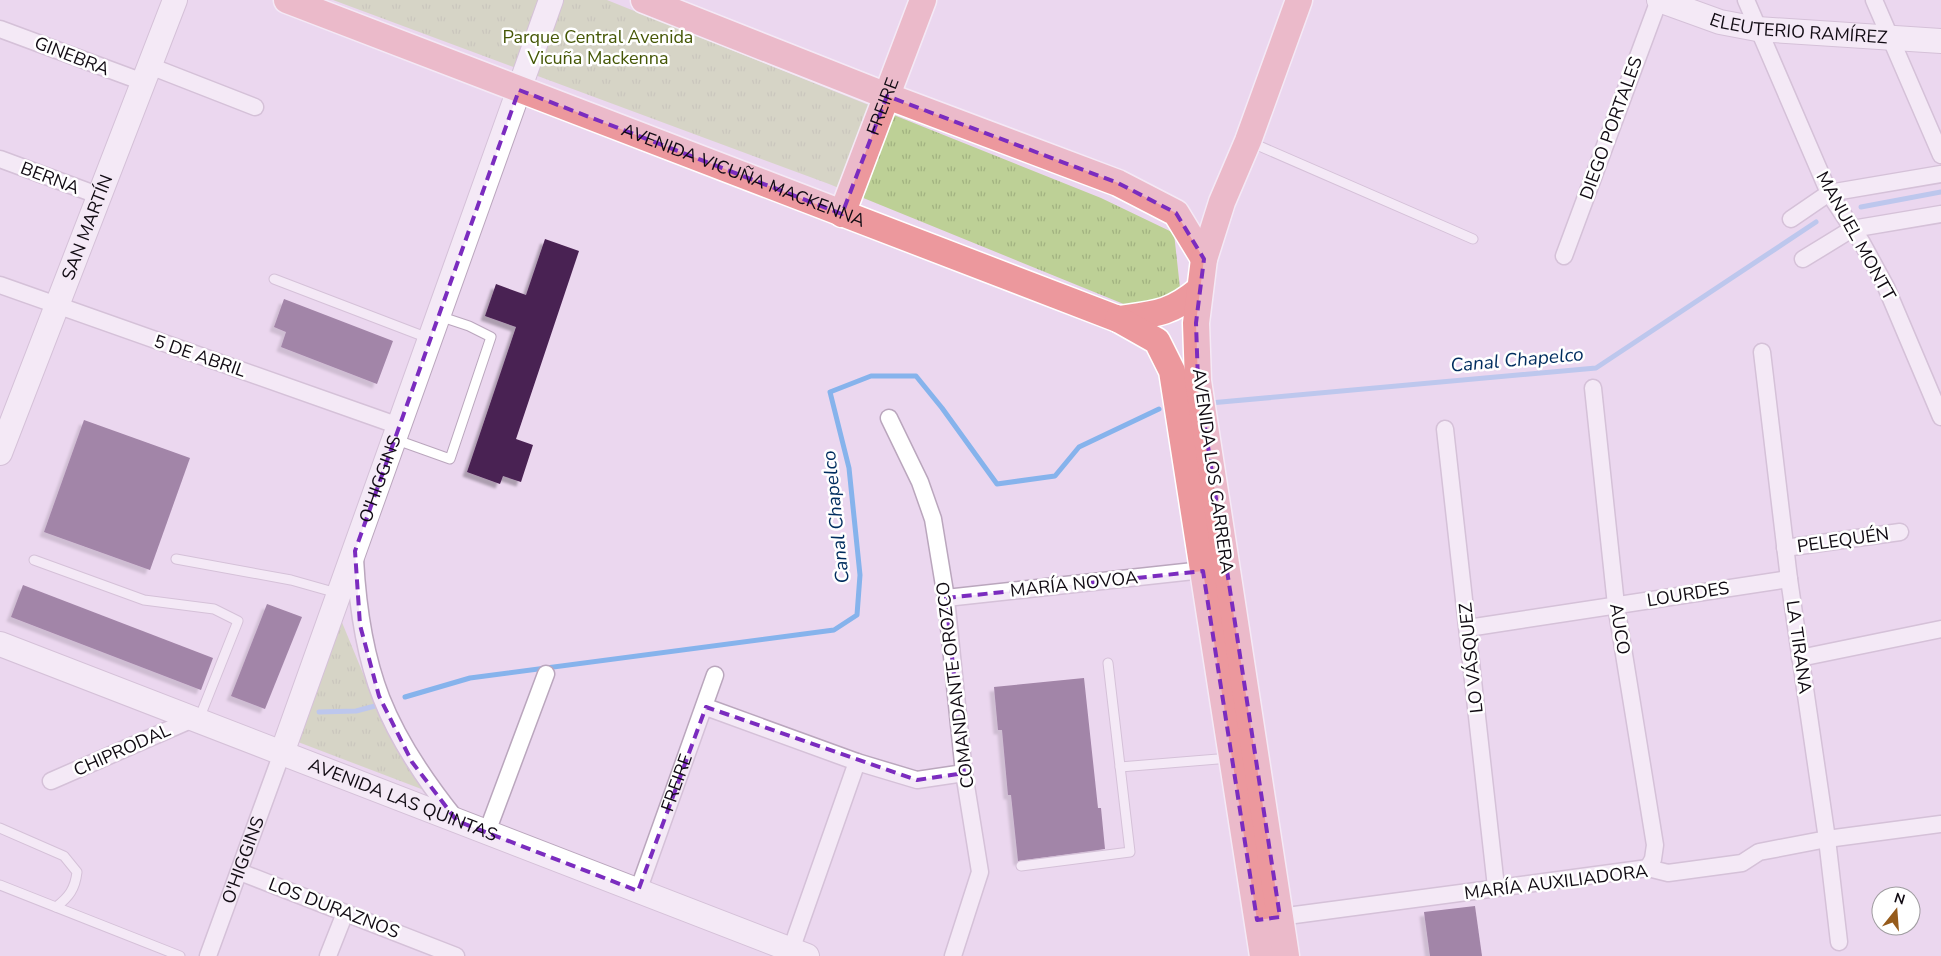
<svg xmlns="http://www.w3.org/2000/svg" width="1941" height="956" font-family="'Nunito Sans',sans-serif">
  <style>
    .grass { fill: url(#grass-tufts) }
    .lines { fill: none; stroke-linecap: round; stroke-linejoin: round }
    .stream { stroke: #86b3ec; stroke-width: 5 }
    .building { fill: #4a2152; filter: url(#shadow) }
    .lane-casing { stroke: #baa6bd; stroke-width: 11 }
    .street-casing { stroke: #baa6bd; stroke-width: 19 }
    .secondary-casing { stroke: #baa6bd; stroke-width: 26 }
    .primary-casing { stroke: #fff; stroke-width: 29 }
    .lane { stroke: #fff; stroke-width: 9 }
    .street { stroke: #fff; stroke-width: 16 }
    .secondary { stroke: #fff; stroke-width: 24 }
    .primary { stroke: #ec989d; stroke-width: 26 }
    .marked { fill: none; stroke: #7b2cbf; stroke-width: 4; stroke-dasharray: 10 6; stroke-linejoin: round }
    .labels { text-anchor: middle; dominant-baseline: central; stroke-width: 5; stroke-linejoin: round; paint-order: stroke }
    .street-label { font-size: 18px; fill: #110b13; stroke: #fff }
    .park-label { font-size: 18px; fill: #455706; stroke: #fff }
    .water-label { font-size: 19px; font-style: italic; fill: #002d5f; stroke: #fff }
  </style>
  <defs>
    <pattern id="grass-tufts" width="24" height="20" patternUnits="userSpaceOnUse" patternTransform="scale(1.25)"><rect width="24" height="20" fill="#bdd096"/><path d="M3 7l-1-3M5 7V3M7 7l1-3M15 17l-1-3M17 17v-4M19 17l1-3" fill="none" stroke="#a1b180"/></pattern>
    <filter id="shadow"><feDropShadow dx="-4.5" dy="4.5" stdDeviation="1" flood-color="#0004"/></filter>
  </defs>
  <rect width="100%" height="100%" fill="#ebd7ef"/>
  <!-- grass -->
  <g class="grass">
    <polygon points="333,0 607,0 1101,198 1174,233 1180,288 1158,309 1131,307 829,184"/>
    <polygon points="341,620 388,734 424,790 298,742"/>
  </g>
  <g class="lines">
    <!-- stream -->
    <g class="stream">
      <polyline points="1861,207 1941,192"/>
      <polyline points="1210,403 1596,368 1816,222"/>
      <polyline points="405,697 470,678 834,630 857,615 860,575 849,468 830,392 871,376 916,376 942,408 997,484 1055,476 1079,447 1159,409"/>
      <polyline points="319,712 356,711 375,706"/>
    </g>
  </g>
  <!-- building -->
  <g class="building">
    <polygon points="545,239 579,251 516,439 533,445 521,482 503,476 500,484 467,472 516,327 485,316 496,284 526,295"/>
    <polygon points="284,299 393,341 377,384 281,347 286,332 274,327"/>
    <polygon points="84,420 190,458 150,570 44,532"/>
    <polygon points="23,585 213,658 201,690 11,617"/>
    <polygon points="267,604 302,617 265,709 231,696"/>
    <polygon points="1084,678 1098,808 1101,808 1105,849 1018,861 1011,795 1008,795 1002,730 998,730 994,687"/>
    <polygon points="1475,906 1482,956 1430,956 1424,912"/>
  </g>
  <g class="lines">
    <defs>
      <g id="lane">
        <polyline points="1250,142 1473,239"/>
        <polyline points="274,279 428,338"/>
        <polyline points="394,439 450,459 491,337 469,326 439,316"/>
        <polyline points="176,559 291,580 337,593"/>
        <polyline points="34,560 144,600 214,609 238,621 199,719"/>
        <polyline points="1120,767 1230,758"/>
        <path d="M0,828L64,856L77,872C75,889 69,897 56,907"/>
        <polyline points="1021,866 1130,852 1108,663"/>
        <polyline points="0,885 180,956"/>
      </g>
      <g id="street">
        <polyline points="1746,0 1829,193 1862,243 1886,287 1941,417"/>
        <polyline points="1874,0 1941,155"/>
        <polyline points="0,29 143,82"/>
        <polyline points="150,66 255,107"/>
        <polyline points="0,159 100,196"/>
        <polyline points="1791,219 1829,193 1941,174"/>
        <polyline points="1564,256 1659,0"/>
        <polyline points="1803,259 1852,229 1941,214"/>
        <polyline points="0,285 399,426"/>
        <polyline points="1762,352 1789,579 1827,839 1839,942"/>
        <polyline points="1593,388 1616,605 1655,845 1653,859 1648,868"/>
        <polyline points="889,418 920,482 933,519 946,598 964,773 980,872 953,956"/>
        <polyline points="1445,429 1496,887"/>
        <polyline points="1785,548 1900,532"/>
        <path d="M355,559C361,671 386,732 456,819"/>
        <polyline points="946,598 1203,570"/>
        <polyline points="1468,628 1789,579"/>
        <polyline points="1800,658 1941,629"/>
        <polyline points="706,707 857,762 917,780 964,773"/>
        <polyline points="51,781 193,719"/>
        <polyline points="487,832 546,674"/>
        <polyline points="240,872 456,956"/>
        <path id="s1" d="M638,891L715,675"/>
        <polyline points="1272,918 1648,868 1668,873 1742,863 1759,852 1827,839 1941,824"/>
        <polyline points="791,950 857,762"/>
        <path id="s2" d="M208,956L282,753"/>
        <polyline points="328,956 345,913"/>
      </g>
      <g id="secondary">
        <path id="s3" d="M1659,0L1720,22L1757,29L1941,41"/>
        <path id="s4" d="M0,453L175,0"/>
        <path id="s5" d="M0,644L807,956"/>
        <path id="s6" d="M282,753L551,0"/>
      </g>
      <g id="primary">
        <path id="s7" d="M287,0L1118,319C1155,314 1170,314 1199,290"/>
        <polyline points="644,0 887,96 1118,183 1176,213 1204,259"/>
        <path id="s8" d="M842,214L923,0"/>
        <polyline points="1118,319 1157,341 1172,371 1263,956"/>
        <polyline points="1286,956 1198,381 1196,323 1204,259 1222,202 1248,141 1299,0"/>
      </g>
    </defs>
    <!-- lane casing -->
    <use href="#lane" class="lane-casing"/>
    <!-- street casing -->
    <use href="#street" class="street-casing"/>
    <!-- secondary casing -->
    <use href="#secondary" class="secondary-casing"/>
    <!-- primary casing -->
    <use href="#primary" class="primary-casing"/>
    <!-- lane -->
    <use href="#lane" class="lane"/>
    <!-- street -->
    <use href="#street" class="street"/>
    <!-- secondary -->
    <use href="#secondary" class="secondary"/>
    <!-- primary -->
    <use href="#primary" class="primary"/>
  </g>
  <!-- marked area -->
  <path d="M0 0H1941V956H0ZM519,90L842,214L887,96L1118,183L1176,213L1204,259L1196,323L1198,381L1280,917L1257,920L1203,571L946,598L964,773L917,780L706,707L638,891L457,821L412,762L379,696L360,625L355,551Z" fill="#ebd7ef" fill-opacity=".55" fill-rule="evenodd"/>
  <path class="marked" d="M519,90L842,214L887,96L1118,183L1176,213L1204,259L1196,323L1198,381L1280,917L1257,920L1203,571L946,598L964,773L917,780L706,707L638,891L457,821L412,762L379,696L360,625L355,551Z"/>
  <g class="labels">
    <!-- street labels -->
    <g class="street-label">
      <text stroke="none"><textPath href="#s3" startOffset="144">ELEUTERIO RAMÍREZ</textPath></text>
      <text transform="translate(72 56) rotate(21)">GINEBRA</text>
      <text stroke="none"><textPath href="#s8" startOffset="115">FREIRE</textPath></text>
      <text transform="translate(1611 128) rotate(-70)">DIEGO PORTALES</text>
      <text stroke="none"><textPath href="#s7" startOffset="489">AVENIDA VICUÑA MACKENNA</textPath></text>
      <text transform="translate(50 178) rotate(21)">BERNA</text>
      <text stroke="none"><textPath href="#s4" startOffset="242">SAN MARTÍN</textPath></text>
      <text transform="translate(1856 236) rotate(61)">MANUEL MONTT</text>
      <text transform="translate(200 356) rotate(19)">5 DE ABRIL</text>
      <text transform="translate(1213 471) rotate(82)">AVENIDA LOS CARRERA</text>
      <text stroke="none"><textPath href="#s6" startOffset="291">O'HIGGINS</textPath></text>
      <text transform="translate(1843 540) rotate(-8)">PELEQUÉN</text>
      <text transform="translate(1074 584) rotate(-6)">MARÍA NOVOA</text>
      <text transform="translate(1688 594) rotate(-9)">LOURDES</text>
      <text transform="translate(1620 629) rotate(81)">AUCO</text>
      <text transform="translate(1799 647) rotate(82)">LA TIRANA</text>
      <text transform="translate(1471 658) rotate(-96)">LO VÁSQUEZ</text>
      <text transform="translate(955 685) rotate(-97)">COMANDANTE OROZCO</text>
      <text transform="translate(122 750) rotate(-24)">CHIPRODAL</text>
      <text stroke="none"><textPath href="#s1" startOffset="115">FREIRE</textPath></text>
      <text stroke="none"><textPath href="#s5" startOffset="432">AVENIDA LAS QUINTAS</textPath></text>
      <text stroke="none"><textPath href="#s2" startOffset="102">O'HIGGINS</textPath></text>
      <text transform="translate(1556 882) rotate(-7)">MARÍA AUXILIADORA</text>
      <text transform="translate(334 908) rotate(21)">LOS DURAZNOS</text>
    </g>
    <!-- park labels -->
    <g class="park-label">
      <text x="598" y="37">Parque Central Avenida<tspan x="598" dy="21">Vicuña Mackenna</tspan></text>
    </g>
    <!-- water labels -->
    <g class="water-label">
      <text transform="translate(1517 360) rotate(-5)">Canal Chapelco</text>
      <text transform="translate(836 517) rotate(-96)">Canal Chapelco</text>
    </g>
  </g>
  <!-- north arrow -->
  <g transform="translate(1896 911) rotate(17)"><circle r="24" fill="#ffffff" stroke="#a09da1"/>
  <path d="M0-4L9 19L0 12L-9 19Z" fill="#965b1b"/>
  <text y="-8" font-size="14" font-weight="bold" text-anchor="middle" fill="#110b13">N</text>
  </g>
</svg>
